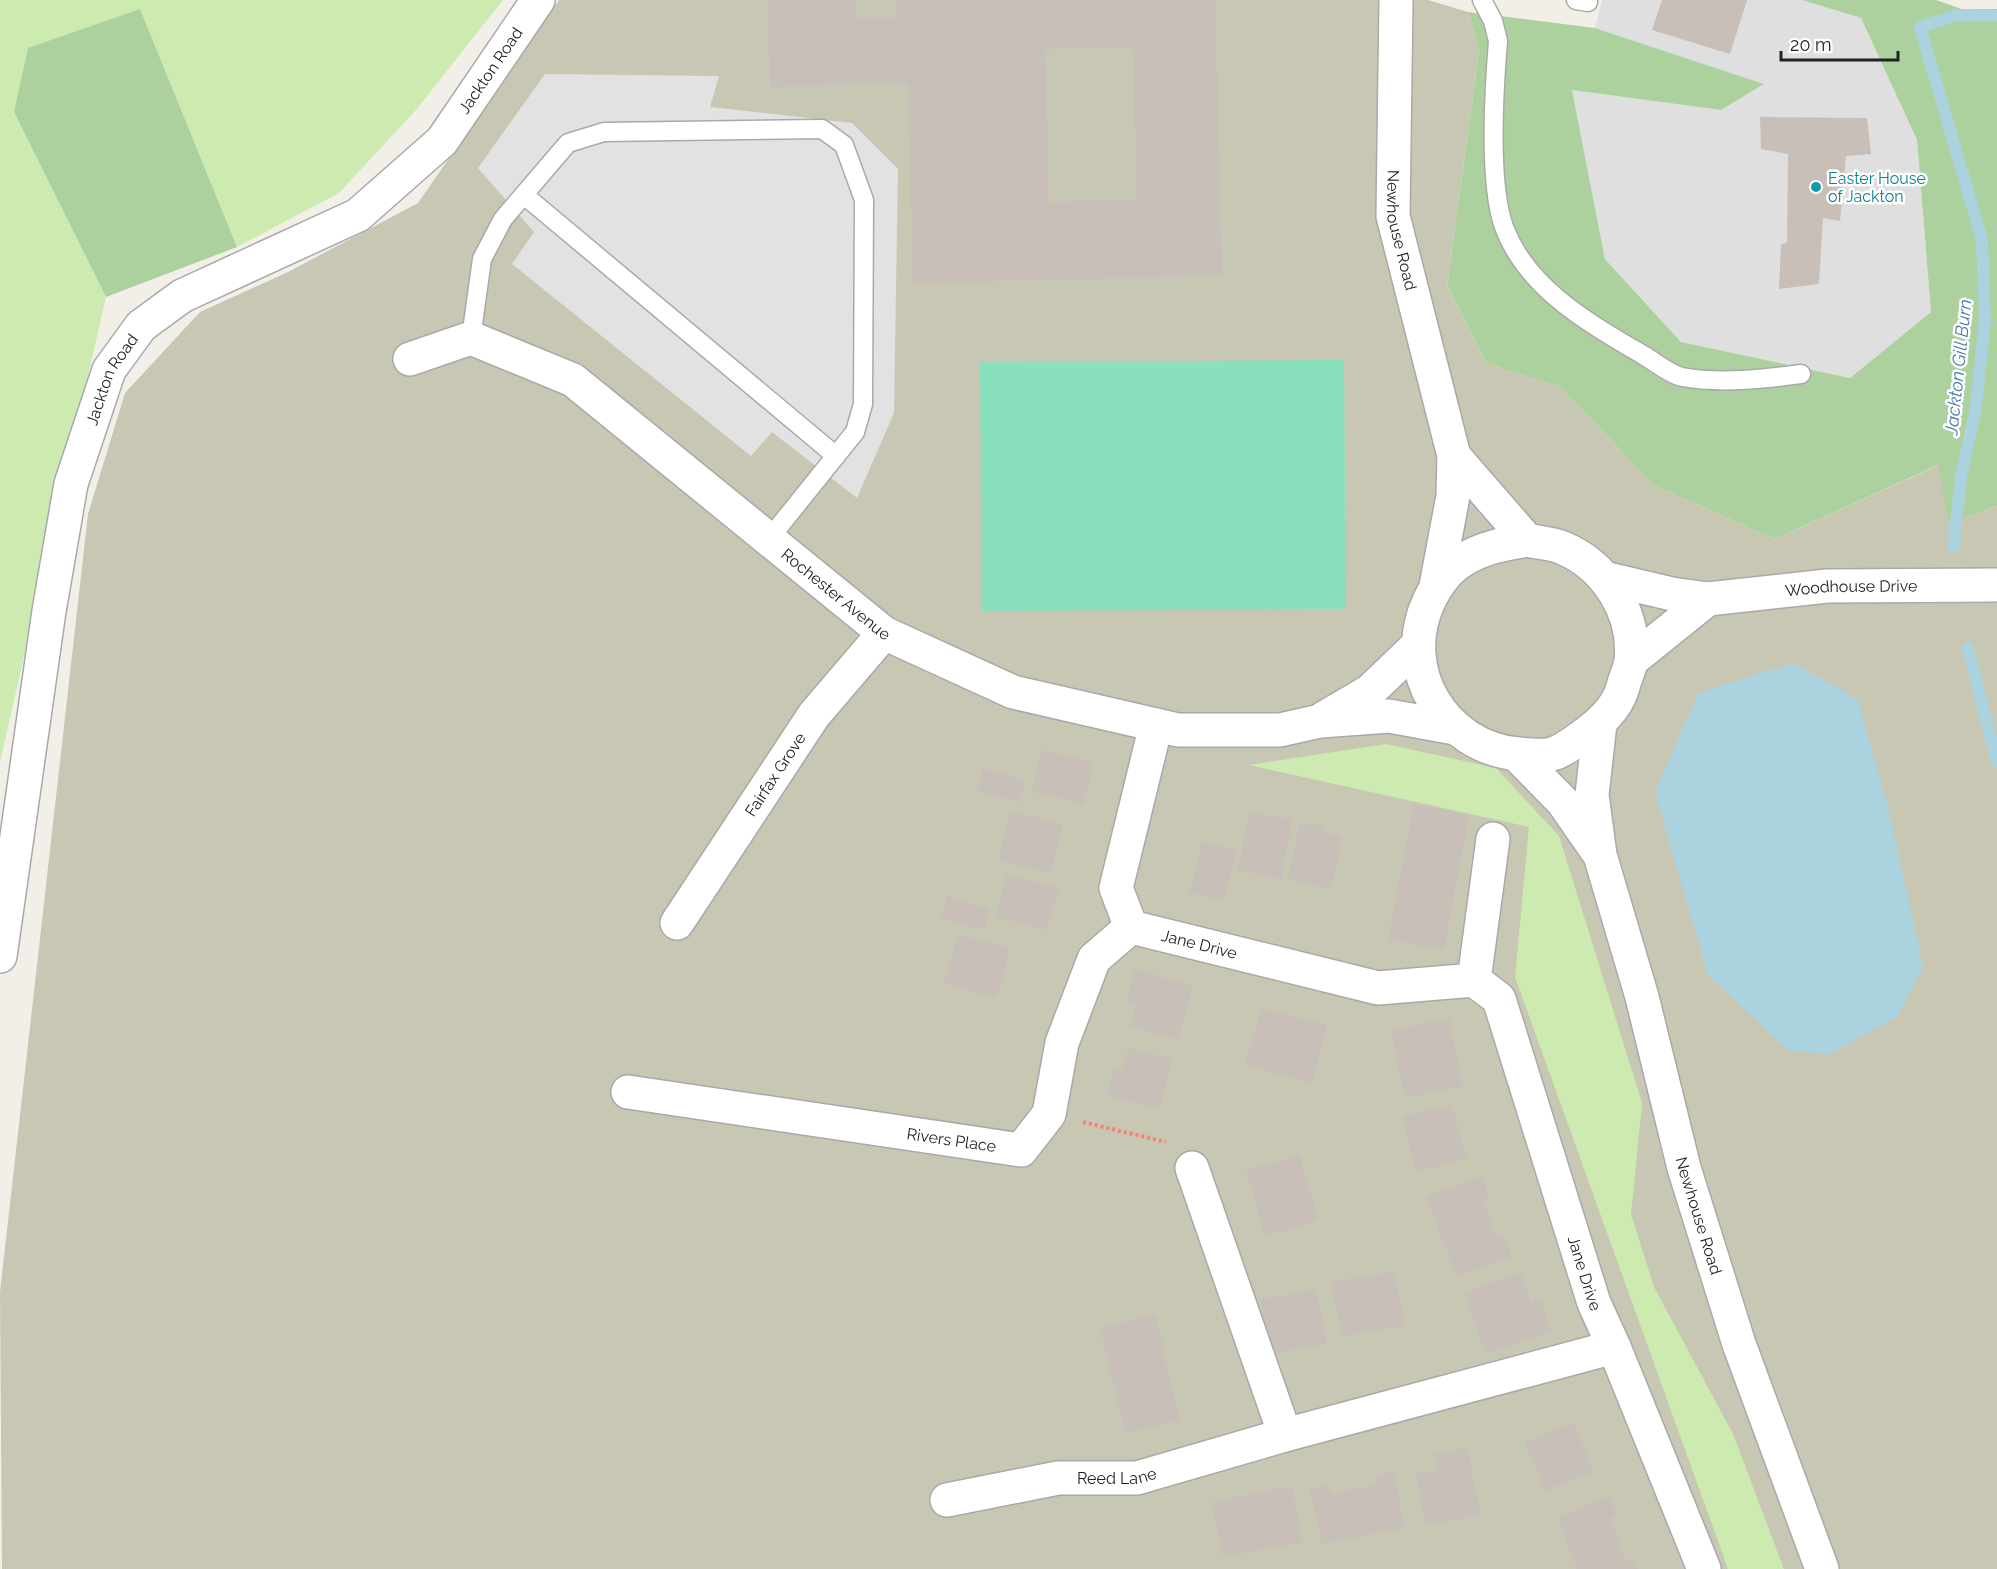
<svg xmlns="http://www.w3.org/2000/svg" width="1997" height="1569" font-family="Raleway,sans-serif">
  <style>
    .residential { fill: #e0dfdf }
    .construction { fill: #c7c7b4 }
    .grass { fill: #cdebb0 }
    .forest { fill: #add19e }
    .pitch { fill: #88e0be }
    .parking { fill: #e2e2e2 }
    .water { fill: #aad3df }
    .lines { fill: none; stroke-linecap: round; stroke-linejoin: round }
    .stream { stroke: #aad3df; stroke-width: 12 }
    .building { fill: #c7bfb8; fill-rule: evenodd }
    .service-casing { stroke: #a9a9a9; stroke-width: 21 }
    .minor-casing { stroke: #a9a9a9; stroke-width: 36 }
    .tertiary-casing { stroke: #a9a9a9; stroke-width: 36 }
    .path { stroke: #fa8072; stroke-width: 4; stroke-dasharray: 3 3; stroke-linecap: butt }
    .service { stroke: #fff; stroke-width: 18 }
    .minor { stroke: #fff; stroke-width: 33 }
    .tertiary { stroke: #fff; stroke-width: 33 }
    .culture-dot { fill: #0f9aa8; stroke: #fff; stroke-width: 2 }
    .labels { text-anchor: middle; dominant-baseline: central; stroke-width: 5; stroke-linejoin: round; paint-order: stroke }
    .street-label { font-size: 16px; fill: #222; stroke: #fff }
    .culture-label { font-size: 16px; fill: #0d838f; stroke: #fff; text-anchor: start }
    .water-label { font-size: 18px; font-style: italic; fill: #4a7aab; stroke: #fff }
  </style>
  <rect width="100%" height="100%" fill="#f2efe9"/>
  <!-- residential -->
  <polygon class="residential" points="1602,0 1802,0 1861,18 1917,140 1931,312 1850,378 1681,342 1605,259 1572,90 1721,110 1764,84 1595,28"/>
  <!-- construction -->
  <polygon class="construction" points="559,0 1428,0 1468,12 1479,51 1447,286 1486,363 1562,388 1653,485 1775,539 1939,465 1949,524 1997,506 1997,1569 2,1569 0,1292 88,514 125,393 200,312 288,272 418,203"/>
  <!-- grass -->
  <g class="grass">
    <polygon points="0,0 503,0 416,110 339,193 237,247 140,9 14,112 106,297 0,762"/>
    <polygon points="1386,744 1496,768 1559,836 1642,1103 1631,1214 1654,1287 1733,1434 1784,1569 1728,1569 1515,977 1529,827 1249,765"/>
  </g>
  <!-- forest -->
  <g class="forest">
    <polygon points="1802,0 1936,0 1962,9 1997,9 1997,506 1949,524 1938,465 1775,539 1653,485 1562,388 1486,363 1447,286 1479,51 1468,12 1595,28 1764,84 1721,110 1572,90 1605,259 1681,342 1850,378 1931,312 1917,140 1861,18"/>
    <polygon points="140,9 237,247 106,297 14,112 28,48"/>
  </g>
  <!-- pitch -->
  <polygon class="pitch" points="1344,360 1346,609 982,611 980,362"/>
  <!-- parking -->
  <polygon class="parking" points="545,74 719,76 710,107 852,123 898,169 894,413 857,498 772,432 751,456 512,264 534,232 478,168"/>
  <!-- water -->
  <polygon class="water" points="1794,663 1858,700 1889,812 1923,967 1897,1017 1830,1054 1789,1051 1708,975 1655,793 1698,693"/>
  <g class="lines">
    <!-- stream -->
    <g class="stream">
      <polyline points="1953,547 1962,471 1975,413 1985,321 1982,240 1920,27 1957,15 1997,16"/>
      <polyline points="1968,648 1997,762"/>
    </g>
  </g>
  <!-- building -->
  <g class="building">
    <path d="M768,0H856V18H897V0H1215L1222,276L913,283L908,83L770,87ZM1133,47L1137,199L1049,202L1045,49Z"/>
    <polygon points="1662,0 1747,0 1730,54 1652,30"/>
    <polygon points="1760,117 1867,118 1871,154 1846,156 1840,221 1823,218 1819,284 1779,289 1781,244 1787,243 1788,154 1761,149"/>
    <polygon points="1042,750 1094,762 1083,804 1032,792"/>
    <polygon points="983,768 1026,781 1019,803 977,790"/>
    <polygon points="1414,804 1469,815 1444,949 1388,940"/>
    <polygon points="1011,811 1063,824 1050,873 998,860"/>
    <polygon points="1249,812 1292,820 1281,879 1238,870"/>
    <polygon points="1300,822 1323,826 1322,832 1342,837 1332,889 1288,880"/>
    <polygon points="1202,841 1236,849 1224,901 1190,893"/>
    <polygon points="1006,875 1058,888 1047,930 996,917"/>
    <polygon points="947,896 990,909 984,930 941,918"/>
    <polygon points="958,934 1010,948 996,998 944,983"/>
    <polygon points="1136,969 1193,986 1178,1040 1131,1026 1137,1004 1126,1001"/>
    <polygon points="1261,1008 1327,1025 1312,1083 1245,1065"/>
    <polygon points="1449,1018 1463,1086 1405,1098 1391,1030"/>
    <polygon points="1128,1048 1172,1059 1160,1109 1107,1096 1115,1067 1123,1069"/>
    <polygon points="1452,1105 1466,1159 1416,1172 1402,1117"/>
    <polygon points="1299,1155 1319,1221 1265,1236 1246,1170"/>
    <polygon points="1482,1176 1490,1199 1483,1201 1490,1221 1497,1238 1504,1236 1511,1256 1457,1277 1426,1197"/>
    <polygon points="1394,1271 1405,1325 1342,1337 1331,1282"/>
    <polygon points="1520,1273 1531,1303 1541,1300 1551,1331 1486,1354 1464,1292"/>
    <polygon points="1316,1289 1327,1343 1270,1354 1260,1300"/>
    <polygon points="1155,1315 1180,1420 1126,1433 1100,1327"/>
    <polygon points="1573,1423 1593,1471 1545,1491 1525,1442"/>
    <polygon points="1467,1448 1481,1515 1426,1525 1416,1474 1437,1470 1434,1454"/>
    <polygon points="1394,1472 1404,1528 1322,1544 1310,1489 1330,1485 1332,1493 1376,1485 1374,1476"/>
    <polygon points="1292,1486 1303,1542 1223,1557 1212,1502"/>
    <polygon points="1610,1496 1617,1515 1610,1518 1625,1561 1634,1557 1638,1569 1577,1569 1558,1517"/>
  </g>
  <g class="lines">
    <defs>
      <g id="service">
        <path d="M1482,0L1493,21L1498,41C1494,90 1488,182 1504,227C1527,289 1589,323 1643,355C1654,361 1669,374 1682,377C1721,384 1763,379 1801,374"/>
        <polyline points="1576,0 1588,2"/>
        <polyline points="524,195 836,456"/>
        <polyline points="471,338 482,259 503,219 568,143 604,132 822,129 844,145 864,200 863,404 855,432 769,539"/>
      </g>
      <g id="minor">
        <path id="s1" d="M410,359L471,338L573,380L884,633L1013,692L1178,730H1280L1320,721L1389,716L1455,728"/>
        <path id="s2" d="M1604,578L1672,594L1708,599L1827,586L1997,585"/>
        <polyline points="1631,661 1708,599"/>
        <polyline points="1324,718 1370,691 1418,645"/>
        <path id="s3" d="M1156,725L1116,888L1131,927L1378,988L1474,980L1499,999L1594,1303L1614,1347L1704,1569"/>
        <path id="s4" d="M677,923L814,715L884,633"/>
        <path id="s5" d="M0,956L49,611L71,484L109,370L141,326L182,296L358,215L442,141L538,0"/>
        <polyline points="1474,980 1493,839"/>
        <path id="s6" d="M628,1092L1021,1150L1049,1114L1062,1043L1094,959L1131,927"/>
        <polyline points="1192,1168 1285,1435"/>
        <path id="s7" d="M947,1500L1058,1478H1137L1285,1435L1614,1347"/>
      </g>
      <g id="tertiary">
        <path id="s8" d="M1396,0L1393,216L1454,456L1453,496L1436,586"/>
        <polyline points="1454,456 1527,540"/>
        <path d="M1527,540C1539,543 1552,543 1563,548C1606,566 1636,613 1631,661C1630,669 1625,678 1623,687C1617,709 1598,725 1580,738C1554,757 1550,757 1518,754C1443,747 1397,669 1429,601C1436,586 1448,569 1463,560C1484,547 1504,544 1527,540Z"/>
        <path id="s9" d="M1600,723L1592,795L1600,855L1642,997L1684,1168L1739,1344L1822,1569"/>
        <polyline points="1516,754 1563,802 1597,851"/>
      </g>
    </defs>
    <!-- service casing -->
    <use href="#service" class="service-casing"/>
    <!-- minor casing -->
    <use href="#minor" class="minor-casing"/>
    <!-- tertiary casing -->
    <use href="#tertiary" class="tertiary-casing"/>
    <!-- path -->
    <polyline class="path" points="1083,1122 1166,1142"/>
    <!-- service -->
    <use href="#service" class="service"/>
    <!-- minor -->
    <use href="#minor" class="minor"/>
    <!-- tertiary -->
    <use href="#tertiary" class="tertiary"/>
  </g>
  <!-- markers -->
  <circle class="culture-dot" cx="1816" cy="187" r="6"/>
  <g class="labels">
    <!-- street labels -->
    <g class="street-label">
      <text stroke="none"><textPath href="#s5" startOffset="1094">Jackton Road</textPath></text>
      <text stroke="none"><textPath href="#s8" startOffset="231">Newhouse Road</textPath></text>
      <text stroke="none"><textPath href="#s5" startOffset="590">Jackton Road</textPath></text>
      <text stroke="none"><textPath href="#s2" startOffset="250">Woodhouse Drive</textPath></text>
      <text stroke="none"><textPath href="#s1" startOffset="514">Rochester Avenue</textPath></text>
      <text stroke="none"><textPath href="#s4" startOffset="178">Fairfax Grove</textPath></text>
      <text stroke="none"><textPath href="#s3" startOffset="280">Jane Drive</textPath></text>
      <text stroke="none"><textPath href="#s6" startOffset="327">Rivers Place</textPath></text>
      <text stroke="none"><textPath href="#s9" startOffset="507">Newhouse Road</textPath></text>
      <text stroke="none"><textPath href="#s3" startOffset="879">Jane Drive</textPath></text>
      <text stroke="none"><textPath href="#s7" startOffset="172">Reed Lane</textPath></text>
    </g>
    <!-- culture labels -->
    <g class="culture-label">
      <text x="1828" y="178">Easter House<tspan x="1828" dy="18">of Jackton</tspan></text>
    </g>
    <!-- water labels -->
    <g class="water-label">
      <text transform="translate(1958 367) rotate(-84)">Jackton Gill Burn</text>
    </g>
  </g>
  <!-- scale -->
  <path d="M1781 51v9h117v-9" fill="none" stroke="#222222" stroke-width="3"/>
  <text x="1790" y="51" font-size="18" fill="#222222" stroke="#ffffff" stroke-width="4.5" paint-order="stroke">20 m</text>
</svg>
